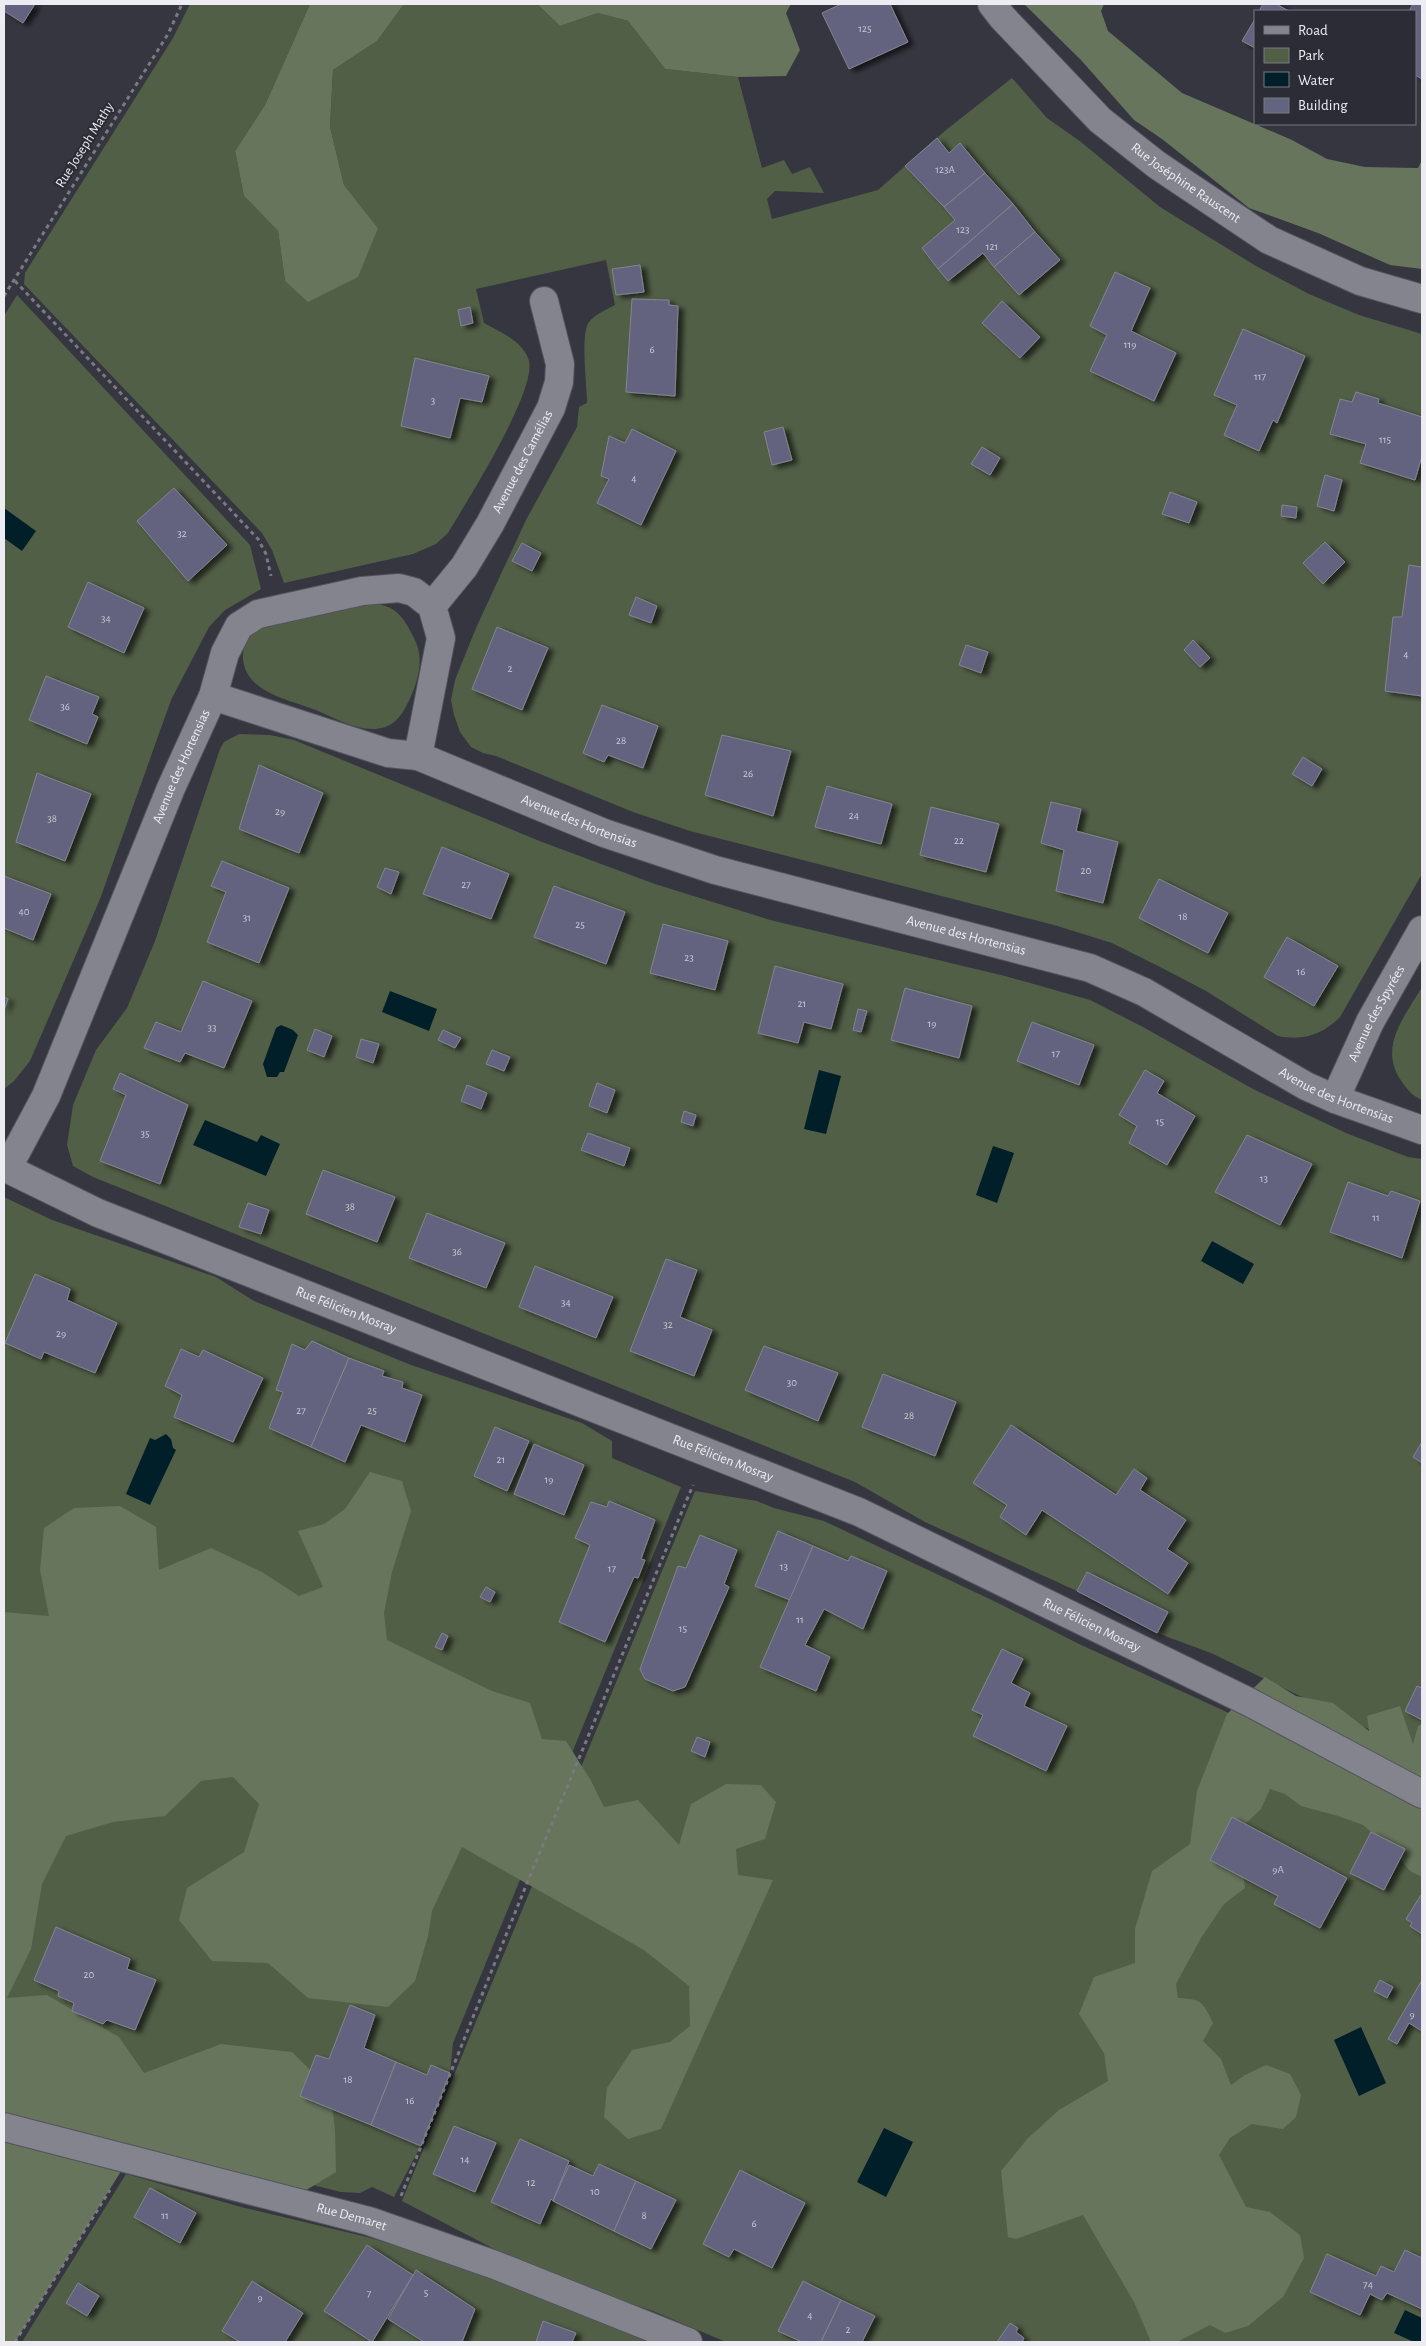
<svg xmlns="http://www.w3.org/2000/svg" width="1426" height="2346" font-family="'Alegreya Sans',sans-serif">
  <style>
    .green { fill: #525f47 }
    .forest { fill: #66755b }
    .water { fill: #001f28 }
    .building { fill: #63647f; stroke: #83848f; filter: url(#shadow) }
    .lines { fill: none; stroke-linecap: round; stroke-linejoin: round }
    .minor-casing { stroke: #53535b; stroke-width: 30 }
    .path { stroke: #797a82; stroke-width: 3; stroke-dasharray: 4 4; stroke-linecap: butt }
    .minor { stroke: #84848f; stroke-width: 28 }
    .labels { text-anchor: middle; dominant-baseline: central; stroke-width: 4; stroke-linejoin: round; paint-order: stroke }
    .number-label { font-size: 11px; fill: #cacad5 }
    .street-label { font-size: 14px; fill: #ececf2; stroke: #2b2c35 }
  </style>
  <defs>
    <filter id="shadow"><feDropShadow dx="5.5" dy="3" stdDeviation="2.5" flood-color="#0009"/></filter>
  </defs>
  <rect width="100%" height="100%" fill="#35363f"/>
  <!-- green -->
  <g class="green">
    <path d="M190,4H310L265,105L235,151L244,196L278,231L285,281L378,228L344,185L330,127L333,70L377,41L404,4H537L560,26L598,13L628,21L665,69L738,77L762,168L784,160L792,174L810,167L824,193L775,191L767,199L772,219L878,190L946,130L1012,78L1047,118L1081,142L1160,207L1256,266L1309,294L1359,315L1422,334V874L1340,1017C1322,1035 1303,1041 1278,1036L1206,991L1164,969L1112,943L1054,925L690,831L633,812L496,756L483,753L471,747L460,732L454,715L451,700L455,680L476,628L526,520L577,427L579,407L587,403C587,385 580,334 589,322C595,314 606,310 615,305L606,260L476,289L484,323C500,332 521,340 528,358C541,386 465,504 448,533L436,544L413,554L284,583L272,550L262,533L24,284L25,273L173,38Z"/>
    <polygon points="17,295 250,545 261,589 225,610 209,627 171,700 100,899 30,1061 14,1081 4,1089 4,316"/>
    <path d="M362,603C393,603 401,612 414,638C423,655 420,672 414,689C408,703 401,722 385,727C362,735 334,717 313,709C287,699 246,692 243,659C242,645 249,636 259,627Z"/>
    <polygon points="239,734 270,735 294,740 542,842 655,884 770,920 1005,976 1090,1000 1143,1027 1253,1089 1346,1133 1408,1157 1422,1159 1422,1755 1211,1653 1157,1633 1077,1591 925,1522 855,1482 93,1177 73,1166 67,1145 73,1105 96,1050 127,1008 155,941 220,749 224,742"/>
    <path d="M1422,987V1100C1412,1096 1406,1088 1400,1079C1379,1046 1405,1016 1422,987Z"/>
    <polygon points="4,1197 52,1220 216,1277 254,1301 411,1365 582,1423 612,1441 612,1458 681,1487 453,2043 450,2073 421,2145 394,2197 372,2187 360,2193 341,2192 4,2109"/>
    <polygon points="695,1491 757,1501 774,1508 824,1521 996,1602 1077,1643 1257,1726 1422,1822 1422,2342 726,2342 653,2311 628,2303 500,2252 402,2201"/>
    <polygon points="126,2174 241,2207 367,2237 460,2264 531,2291 648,2342 22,2342"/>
  </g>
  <!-- forest -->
  <g class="forest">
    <polygon points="310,4 404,4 377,41 333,70 330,127 344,185 378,228 358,277 308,302 285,281 278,231 244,196 235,151 265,105"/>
    <polygon points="537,4 791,4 786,13 800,50 786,76 738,77 665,69 628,21 598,13 560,26"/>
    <polygon points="1024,4 1104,4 1101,11 1108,31 1182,93 1292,140 1327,159 1365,167 1418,168 1422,160 1422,269 1390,265 1318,233 1249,208 1162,139 1134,120 1081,60"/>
    <polygon points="370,1472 402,1481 411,1511 392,1572 384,1613 387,1640 492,1691 530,1703 542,1739 566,1741 590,1779 604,1807 638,1800 679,1845 691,1804 726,1784 761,1785 776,1802 765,1839 736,1849 738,1875 773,1880 661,2129 628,2139 604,2117 607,2088 632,2050 670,2042 690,2026 689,1986 644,1950 462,1847 432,1911 428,1936 415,1981 388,2007 308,1998 268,1963 212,1961 179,1920 187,1888 244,1852 259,1804 233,1777 201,1781 165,1816 113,1822 66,1836 42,1884 31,1949 7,1998 47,1995 119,2037 144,2073 221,2044 292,2052 330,2090 335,2130 336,2172 290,2200 128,2160 15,2342 4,2342 4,1612 49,1616 40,1570 44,1528 74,1508 120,1506 156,1527 159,1570 211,1548 262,1572 299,1596 323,1587 298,1531 324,1524 345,1509"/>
    <path d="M1265,1677L1296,1696L1333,1703L1369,1731L1367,1716L1400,1706L1413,1744L1418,1726L1422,1724V1877L1410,1871L1394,1851L1363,1825L1338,1816L1301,1806L1285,1794L1270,1789L1261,1809L1238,1831L1245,1888L1224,1904L1201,1938L1176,1984L1178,1998C1202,1999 1203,2002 1213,2023L1203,2041L1221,2059L1231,2085L1245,2075L1266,2065L1290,2074L1301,2095L1296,2117L1283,2129L1252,2124L1230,2138L1219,2155L1246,2207L1270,2212L1300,2235L1304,2258L1283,2297L1248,2326L1225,2333L1210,2325L1177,2342H1151L1134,2302L1083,2215L1016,2239L1008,2237L1001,2171L1028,2138L1059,2110L1108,2081L1104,2053L1079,2014L1094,1977L1135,1963V1929L1152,1871L1190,1844L1197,1791L1227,1714Z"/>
  </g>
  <!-- water -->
  <g class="water">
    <polygon points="4,508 36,531 22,551 4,538"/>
    <polygon points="390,991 437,1009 429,1031 382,1012"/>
    <polygon points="281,1025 293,1030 298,1035 284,1072 280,1072 277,1077 267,1077 263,1064 276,1028"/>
    <polygon points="819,1070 841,1076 826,1134 804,1129"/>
    <polygon points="205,1120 257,1142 261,1135 280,1144 266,1176 193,1145"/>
    <polygon points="993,1146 1014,1153 997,1203 976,1195"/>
    <polygon points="1212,1241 1254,1264 1243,1284 1201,1261"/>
    <polygon points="166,1434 171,1439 173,1448 176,1450 150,1505 126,1494 150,1438 155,1440"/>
    <polygon points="1361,2027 1386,2083 1359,2096 1334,2040"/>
    <polygon points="884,2128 913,2142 886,2197 857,2182"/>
    <polygon points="1405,2310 1422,2318 1422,2342 1414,2342 1394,2333"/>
  </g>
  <!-- building -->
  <g class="building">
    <polygon points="4,4 35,4 23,23 4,11"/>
    <polygon points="841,4 890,4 908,42 849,69 822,13"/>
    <polygon points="1263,4 1276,4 1289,11 1259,11"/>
    <polygon points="1413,4 1422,4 1422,79 1415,75 1415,11 1409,11"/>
    <polygon points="1255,19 1255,48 1242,41"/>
    <polygon points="937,138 949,153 960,143 985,173 944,207 905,166"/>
    <polygon points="985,173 1013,204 938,269 922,248 955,220 944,207"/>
    <polygon points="1013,204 1035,232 994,267 983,253 948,281 938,269"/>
    <polygon points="1035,232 1060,260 1019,295 994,267"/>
    <polygon points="640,265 644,292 616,295 612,269"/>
    <polygon points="1115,272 1150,288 1131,331 1176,353 1154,401 1090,371 1107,335 1090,326"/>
    <polygon points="632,299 669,300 669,305 678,306 675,396 626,392"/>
    <polygon points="1002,301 1040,337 1020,358 982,323"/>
    <polygon points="470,307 473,323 461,326 458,310"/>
    <polygon points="1243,329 1305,356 1277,423 1273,420 1259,451 1224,435 1237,405 1214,395"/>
    <polygon points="415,358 489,376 482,402 460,398 450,438 401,426"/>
    <polygon points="1356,392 1379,399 1378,403 1422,417 1422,456 1415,480 1360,463 1366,444 1330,434 1340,399 1352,402"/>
    <polygon points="783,427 792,460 772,465 764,432"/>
    <polygon points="632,429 676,451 641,525 597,503 609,479 601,476 609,436 625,443"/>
    <polygon points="982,447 1000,458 990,475 971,464"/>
    <polygon points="1325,475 1342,480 1334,511 1317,506"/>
    <polygon points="174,488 227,545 188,581 137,521"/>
    <polygon points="1170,492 1197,502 1189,523 1162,514"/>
    <polygon points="1282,505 1297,507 1296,518 1281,516"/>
    <polygon points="1325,542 1345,562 1323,584 1303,563"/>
    <polygon points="522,543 541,553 532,571 512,561"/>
    <polygon points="1409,565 1422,567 1422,696 1385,691 1393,617 1402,617"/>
    <polygon points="88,582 144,608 124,653 68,627"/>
    <polygon points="636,597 657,606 651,623 629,615"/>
    <polygon points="497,627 548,648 522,710 472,689"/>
    <polygon points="1193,640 1210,658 1200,667 1184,650"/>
    <polygon points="966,645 988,652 981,673 959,665"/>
    <polygon points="46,676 99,697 92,714 98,717 87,744 29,720"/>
    <polygon points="602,705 658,726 643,768 608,755 604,762 583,753"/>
    <polygon points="722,735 791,751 773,816 705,795"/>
    <polygon points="1303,757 1322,769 1312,786 1292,774"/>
    <polygon points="259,765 323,793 299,853 239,829"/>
    <polygon points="37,773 91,794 65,861 16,842"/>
    <polygon points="827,786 892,804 881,844 815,827"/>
    <polygon points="1051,802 1081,809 1076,831 1118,842 1103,903 1056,891 1064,850 1041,843"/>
    <polygon points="931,807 999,824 986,872 920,855"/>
    <polygon points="442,847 509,874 491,919 423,894"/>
    <polygon points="222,861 289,888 259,963 207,942 226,892 211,886"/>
    <polygon points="385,868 399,872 391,894 377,887"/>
    <polygon points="4,876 51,894 33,940 4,928"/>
    <polygon points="1159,879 1228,913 1208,953 1139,918"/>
    <polygon points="554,886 625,912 606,964 534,937"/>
    <polygon points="663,924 728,941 715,990 650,973"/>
    <polygon points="1287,937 1338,966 1314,1006 1264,977"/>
    <polygon points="775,966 843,984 831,1029 804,1022 798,1043 758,1033"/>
    <polygon points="203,981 252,1001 224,1068 185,1053 180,1062 144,1048 156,1022 181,1032"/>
    <polygon points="905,988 972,1006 959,1058 891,1040"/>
    <polygon points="4,997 8,999 4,1010"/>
    <polygon points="858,1009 867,1011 861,1032 853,1030"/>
    <polygon points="1032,1022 1094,1045 1079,1085 1017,1061"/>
    <polygon points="315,1029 332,1036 324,1057 307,1050"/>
    <polygon points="443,1030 461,1038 455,1048 438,1040"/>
    <polygon points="361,1039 379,1044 373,1063 356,1057"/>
    <polygon points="492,1050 510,1057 504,1071 486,1064"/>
    <polygon points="1145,1070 1164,1081 1157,1093 1195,1116 1167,1165 1129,1143 1137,1126 1119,1115"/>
    <polygon points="120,1073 188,1105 160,1184 100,1161 126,1095 113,1089"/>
    <polygon points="597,1083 615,1090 607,1113 589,1106"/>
    <polygon points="467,1085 487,1093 481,1109 461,1101"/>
    <polygon points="684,1111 696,1115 693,1126 681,1122"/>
    <polygon points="588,1133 630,1148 624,1166 581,1150"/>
    <polygon points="1247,1135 1312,1164 1280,1225 1215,1192"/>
    <polygon points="323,1170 395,1197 377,1242 306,1214"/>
    <polygon points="1348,1182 1388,1196 1391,1191 1420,1201 1402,1258 1330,1232"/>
    <polygon points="248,1203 269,1210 261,1234 239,1227"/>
    <polygon points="427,1213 505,1243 486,1288 409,1258"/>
    <polygon points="666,1259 697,1270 680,1317 712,1330 694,1376 630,1351"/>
    <polygon points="535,1266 613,1297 596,1338 519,1307"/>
    <polygon points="35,1274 70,1289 67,1300 117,1323 95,1373 44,1352 41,1359 5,1343"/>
    <polygon points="312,1341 349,1358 311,1447 269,1428 283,1392 276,1390 292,1344 305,1350"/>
    <polygon points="764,1346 838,1373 818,1421 745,1390"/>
    <polygon points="181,1349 199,1357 203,1350 263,1378 233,1442 174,1417 182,1395 165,1386"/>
    <polygon points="349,1358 384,1371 382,1376 403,1382 402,1388 422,1395 405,1442 361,1425 345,1462 311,1447"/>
    <polygon points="883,1374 956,1402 935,1456 862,1427"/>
    <polygon points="1011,1425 1116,1495 1134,1469 1147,1478 1140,1490 1186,1520 1167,1549 1188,1563 1168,1594 1042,1510 1026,1535 1000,1517 1007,1505 973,1483"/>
    <polygon points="495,1427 529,1441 507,1491 474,1476"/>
    <polygon points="1422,1442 1422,1463 1413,1457"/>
    <polygon points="534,1444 584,1465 564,1515 514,1494"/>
    <polygon points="609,1501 655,1520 641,1559 645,1560 638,1578 634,1577 605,1642 559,1622 590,1545 575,1538 591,1502 607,1507"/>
    <polygon points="778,1531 813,1546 790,1600 755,1586"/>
    <polygon points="700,1535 737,1550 724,1584 729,1587 685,1687 673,1691 645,1679 640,1669 678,1566 686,1568"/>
    <polygon points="813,1546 848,1561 851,1556 887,1571 863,1629 824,1609 805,1645 830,1657 816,1691 760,1667"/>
    <polygon points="1087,1572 1168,1612 1157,1633 1077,1591"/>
    <polygon points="486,1587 495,1592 490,1602 480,1597"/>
    <polygon points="442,1633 448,1636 442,1650 435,1647"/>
    <polygon points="1002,1649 1023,1659 1011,1683 1030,1693 1024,1706 1067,1726 1046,1771 973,1736 983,1715 972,1710"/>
    <polygon points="1417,1686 1422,1688 1422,1720 1405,1711"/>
    <polygon points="697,1737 710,1742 705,1757 691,1751"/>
    <polygon points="1232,1817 1347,1878 1320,1928 1274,1904 1278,1896 1210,1860"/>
    <polygon points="1371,1832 1405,1849 1384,1890 1350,1873"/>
    <polygon points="1421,1895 1422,1895 1422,1934 1410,1926 1412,1923 1406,1919"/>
    <polygon points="56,1927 130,1959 127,1969 156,1980 135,2030 107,2020 103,2024 72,2011 74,2003 58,1996 59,1991 34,1980"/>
    <polygon points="1380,1980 1393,1987 1387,1998 1374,1991"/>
    <polygon points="1422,1980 1422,2031 1409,2023 1397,2044 1388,2039"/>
    <polygon points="350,2005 375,2015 364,2048 396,2062 371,2125 300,2096 316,2055 329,2059"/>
    <polygon points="396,2062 427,2075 431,2065 450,2073 421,2146 371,2125"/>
    <polygon points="454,2126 496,2143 475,2192 433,2174"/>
    <polygon points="520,2139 569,2161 553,2201 551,2199 540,2224 491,2202"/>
    <polygon points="599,2164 636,2181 614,2231 553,2201 569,2165 593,2176"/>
    <polygon points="740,2170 805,2203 772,2268 734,2249 729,2257 703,2244"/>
    <polygon points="636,2181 676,2200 651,2249 614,2231"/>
    <polygon points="150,2188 196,2213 180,2243 134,2217"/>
    <polygon points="367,2245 413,2275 372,2342 324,2311"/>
    <polygon points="1405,2250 1422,2258 1422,2309 1387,2293 1382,2300 1370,2294 1360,2315 1310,2292 1327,2254 1376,2276 1381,2266 1394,2272"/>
    <polygon points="416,2270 475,2309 462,2342 424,2342 388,2319"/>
    <polygon points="252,2281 303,2313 285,2342 240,2342 222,2331"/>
    <polygon points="803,2281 841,2300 821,2342 802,2342 778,2331"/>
    <polygon points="78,2283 99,2296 87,2316 66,2303"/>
    <polygon points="841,2300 875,2316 862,2342 821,2342"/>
    <polygon points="543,2321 576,2333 572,2342 536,2342"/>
    <polygon points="1010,2323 1018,2328 1016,2332 1024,2338 1022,2342 997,2342"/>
  </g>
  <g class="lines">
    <defs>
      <g id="minor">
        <path id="s1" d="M992,4L1002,17L1100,120L1157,165L1269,240L1360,281L1422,299"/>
        <path id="s2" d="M432,606L464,567L490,524L551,408L559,382L560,364L544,301"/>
        <path id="s3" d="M213,696L388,753L418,756L604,833L715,870L1090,968L1144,992L1306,1086L1335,1099L1422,1130"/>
        <path id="s4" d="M1335,1099L1370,1022L1422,930"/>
        <path id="s5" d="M4,1167L98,1213L859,1512L1249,1702L1422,1794"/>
        <path id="s6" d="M7,1169L46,1096L171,788L213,696L225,653L239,626L258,614L362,591L399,588L414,592L432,606L441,638L418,756"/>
        <path id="s7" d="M4,2127L369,2221L495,2265L688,2342"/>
      </g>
    </defs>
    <!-- minor casing -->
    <use href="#minor" class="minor-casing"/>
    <!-- path -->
    <g class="path">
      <polyline points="15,281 258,539 266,554 271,576"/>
      <polyline points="4,296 168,34 182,4"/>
      <polyline points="401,2196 527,1883 693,1485"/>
      <polyline points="15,2342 110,2190"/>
    </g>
    <!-- minor -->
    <use href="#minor" class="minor"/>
  </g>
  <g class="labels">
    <!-- number labels -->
    <g class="number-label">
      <text x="865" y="28">125</text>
      <text x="945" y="169">123A</text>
      <text x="963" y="229">123</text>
      <text x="992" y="246">121</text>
      <text x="1130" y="344">119</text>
      <text x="652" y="349">6</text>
      <text x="1260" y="376">117</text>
      <text x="433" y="400">3</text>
      <text x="1385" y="439">115</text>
      <text x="634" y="478">4</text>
      <text x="182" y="533">32</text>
      <text x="106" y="618">34</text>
      <text x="1406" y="654">4</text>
      <text x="510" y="668">2</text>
      <text x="65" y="706">36</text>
      <text x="621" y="740">28</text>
      <text x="748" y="773">26</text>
      <text x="280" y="811">29</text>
      <text x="854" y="815">24</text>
      <text x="52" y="818">38</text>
      <text x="959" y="840">22</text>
      <text x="1086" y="870">20</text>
      <text x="466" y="884">27</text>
      <text x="24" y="911">40</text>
      <text x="1183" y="916">18</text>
      <text x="247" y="917">31</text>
      <text x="580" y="924">25</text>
      <text x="689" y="957">23</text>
      <text x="1301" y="971">16</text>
      <text x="802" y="1003">21</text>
      <text x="932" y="1023">19</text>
      <text x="212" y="1027">33</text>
      <text x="1056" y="1053">17</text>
      <text x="1160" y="1121">15</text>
      <text x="145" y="1133">35</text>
      <text x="1264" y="1178">13</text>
      <text x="350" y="1206">38</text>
      <text x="1376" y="1217">11</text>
      <text x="457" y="1251">36</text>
      <text x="566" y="1302">34</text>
      <text x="668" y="1324">32</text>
      <text x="61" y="1333">29</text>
      <text x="792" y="1382">30</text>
      <text x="301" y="1410">27</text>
      <text x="372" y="1410">25</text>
      <text x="909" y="1415">28</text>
      <text x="501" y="1459">21</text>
      <text x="549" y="1479">19</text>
      <text x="784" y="1566">13</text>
      <text x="612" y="1568">17</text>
      <text x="800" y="1619">11</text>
      <text x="683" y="1628">15</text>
      <text x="1278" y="1869">9A</text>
      <text x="89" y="1974">20</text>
      <text x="1412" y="2014">9</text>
      <text x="348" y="2079">18</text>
      <text x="410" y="2100">16</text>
      <text x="465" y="2159">14</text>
      <text x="531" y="2182">12</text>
      <text x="595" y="2191">10</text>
      <text x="165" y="2215">11</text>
      <text x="644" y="2215">8</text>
      <text x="754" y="2223">6</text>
      <text x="1368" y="2284">74</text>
      <text x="426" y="2292">5</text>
      <text x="369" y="2293">7</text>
      <text x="260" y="2297">9</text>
      <text x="810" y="2315">4</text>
      <text x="848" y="2329">2</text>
    </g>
    <!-- street labels -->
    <g class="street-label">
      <text transform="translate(85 145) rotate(-58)">Rue Joseph Mathy</text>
      <text stroke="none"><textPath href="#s1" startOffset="265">Rue Joséphine Rauscent</textPath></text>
      <text stroke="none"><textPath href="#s2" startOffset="171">Avenue des Camélias</textPath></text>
      <text stroke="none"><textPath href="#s6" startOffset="439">Avenue des Hortensias</textPath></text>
      <text stroke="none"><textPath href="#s3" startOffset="388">Avenue des Hortensias</textPath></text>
      <text stroke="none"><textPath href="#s3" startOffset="792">Avenue des Hortensias</textPath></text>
      <text stroke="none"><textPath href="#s4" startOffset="95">Avenue des Spyrées</textPath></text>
      <text stroke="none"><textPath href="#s3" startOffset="1198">Avenue des Hortensias</textPath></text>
      <text stroke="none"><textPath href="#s5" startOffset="371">Rue Félicien Mosray</textPath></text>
      <text stroke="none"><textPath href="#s5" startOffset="776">Rue Félicien Mosray</textPath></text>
      <text stroke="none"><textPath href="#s5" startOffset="1181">Rue Félicien Mosray</textPath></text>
      <text stroke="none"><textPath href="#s7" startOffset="359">Rue Demaret</textPath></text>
    </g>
  </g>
  <!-- border -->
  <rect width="1426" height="2346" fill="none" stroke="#ececf2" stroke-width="10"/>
  <!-- legend -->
  <rect x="1254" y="10" width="162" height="115" fill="#2b2c35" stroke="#787981"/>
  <rect x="1264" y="26" width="25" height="8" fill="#84848f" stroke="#787981"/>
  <text x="1298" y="35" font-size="15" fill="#ececf2">Road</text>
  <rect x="1264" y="48" width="25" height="15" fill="#525f47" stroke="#787981"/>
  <text x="1298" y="60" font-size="15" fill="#ececf2">Park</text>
  <rect x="1264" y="72" width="25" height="15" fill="#001f28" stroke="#787981"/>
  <text x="1298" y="85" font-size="15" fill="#ececf2">Water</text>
  <rect x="1264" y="98" width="25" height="15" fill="#63647f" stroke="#787981"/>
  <text x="1298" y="110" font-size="15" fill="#ececf2">Building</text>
</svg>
